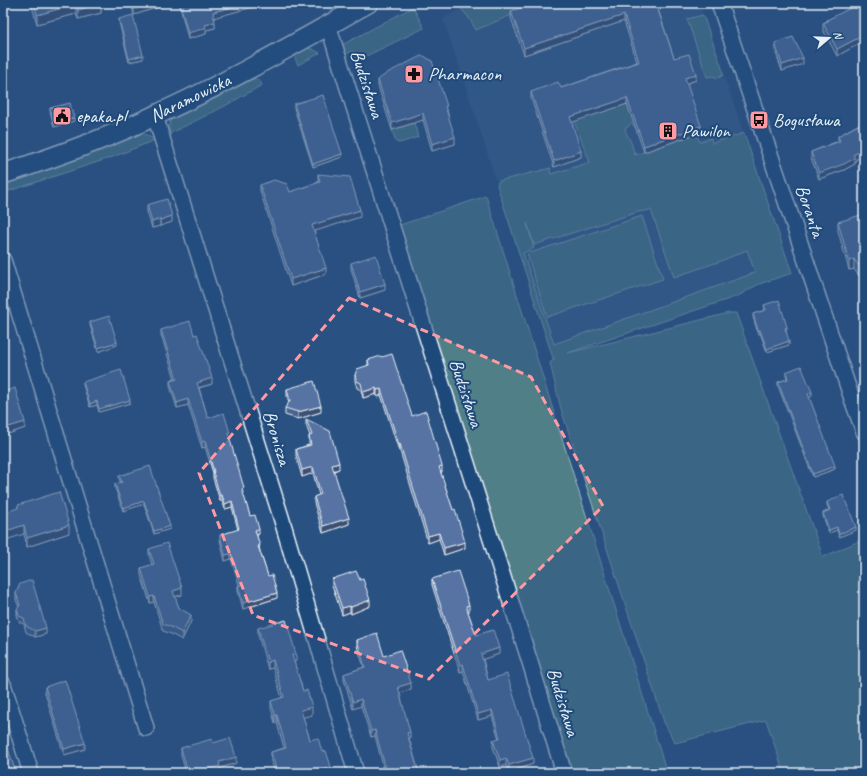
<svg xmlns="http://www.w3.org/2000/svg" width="867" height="776" font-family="Caveat,sans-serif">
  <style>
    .built { fill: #3b5e8d }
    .green { fill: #517f88; stroke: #9cb8c0; fill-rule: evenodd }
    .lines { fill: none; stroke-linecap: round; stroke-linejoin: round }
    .minor-casing { stroke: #e8f1f8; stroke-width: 18 }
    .tertiary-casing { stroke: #e8f1f8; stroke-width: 22 }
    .minor { stroke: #1f4a7a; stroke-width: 15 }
    .tertiary { stroke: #1f4a7a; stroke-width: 19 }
    .wall { fill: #4b638c; stroke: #e8f1f8 }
    .shaded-wall { fill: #3d5072; stroke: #e8f1f8 }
    .building { fill: #5773a3; stroke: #e8f1f8 }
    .marked { fill: none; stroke: #ff9aa2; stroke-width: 3; stroke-dasharray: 8 5; stroke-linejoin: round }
    .labels { text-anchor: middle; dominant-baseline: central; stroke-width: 4; stroke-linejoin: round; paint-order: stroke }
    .poi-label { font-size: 19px; fill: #e8f1f8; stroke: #1f4a7a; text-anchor: start }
    .street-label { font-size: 19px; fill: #e8f1f8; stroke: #1f4a7a }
  </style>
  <rect width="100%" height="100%" fill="#295181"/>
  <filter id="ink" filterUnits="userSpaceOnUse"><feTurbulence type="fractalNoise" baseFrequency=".025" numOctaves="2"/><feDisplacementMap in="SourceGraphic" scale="8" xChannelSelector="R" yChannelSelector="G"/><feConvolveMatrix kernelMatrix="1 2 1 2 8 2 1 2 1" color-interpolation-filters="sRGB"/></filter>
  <g filter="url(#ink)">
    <!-- built -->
    <polygon class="built" points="471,3 699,3 792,273 626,330 553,358 466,87 443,19"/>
    <!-- green -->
    <g class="green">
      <polygon points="464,3 554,3 529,12 509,16 476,30 469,18 461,8 465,6"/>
      <polygon points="413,7 424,28 358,60 355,60 353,51 345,54 342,45"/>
      <polygon points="703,15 722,68 723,75 718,78 713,76 707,77 687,19"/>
      <path d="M305,48L312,49L320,53L298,65C292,54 296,54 305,48Z"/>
      <polygon points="251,78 259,80 262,85 223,107 169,134 169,125 171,118"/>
      <path d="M677,87L685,111L636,129L632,123L625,129C627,136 630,139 632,145C633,149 634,152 635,155L696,134L700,142L711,138L712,143L744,133L792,273L759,284L738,296L568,353L729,313H736L823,557L864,539V773H784L766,720L675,743L664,722L561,409L550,363L555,358H553L497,185L499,181L551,168L550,170L551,174L581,165L590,162L574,121ZM651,210L674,277L721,261L747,250L755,272L746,276L554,344L523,253L534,248L527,223L534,245L638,212Z"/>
      <polygon points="414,123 418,137 400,143 396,142 392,130"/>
      <polygon points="140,132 148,136 155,140 110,158 3,193 3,183"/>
      <polygon points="486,196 667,773 570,773 400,225"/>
      <polygon points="642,216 663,279 547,317 527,254"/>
    </g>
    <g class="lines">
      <defs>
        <g id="minor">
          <polyline points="719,3 792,219 853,402 864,432"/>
          <polyline points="328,25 529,659 564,773"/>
          <polyline points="155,116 281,517 356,773"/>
          <polyline points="3,260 146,728"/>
          <polyline points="3,684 31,773"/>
        </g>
        <path id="tertiary" d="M3,174C55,157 107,139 156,115C229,82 298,42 368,3"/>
      </defs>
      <!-- minor casing -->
      <use href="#minor" class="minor-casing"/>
      <!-- tertiary casing -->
      <use href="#tertiary" class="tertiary-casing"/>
      <!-- minor -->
      <use href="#minor" class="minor"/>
      <!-- tertiary -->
      <use href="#tertiary" class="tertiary"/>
    </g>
    <!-- wall -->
    <g class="wall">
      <polygon points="31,3 101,3 101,13 78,19 76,14 37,24"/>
      <polygon points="131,3 171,3 134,15"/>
      <polygon points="179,3 257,3 257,6 214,17 215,28 206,30 206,34 188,39"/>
      <polygon points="536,3 677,3 658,9 674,58 696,80 686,84 701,132 644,152 627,104 571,122 581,157 554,167 531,98 531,92 561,88 637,62 624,21 524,55 511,18 511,11"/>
      <polygon points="864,3 864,41 837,56 823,30 823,23 827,21 827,20"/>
      <polygon points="119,19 143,59 129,62 119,22"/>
      <polygon points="775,43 803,64 782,71 775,50"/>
      <polygon points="378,80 447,110 455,144 432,151 423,120 392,130 378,86"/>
      <polygon points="294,104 342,157 313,167 294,108"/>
      <polygon points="50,108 74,121 54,127 50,111"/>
      <polygon points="863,116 864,116 864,155 855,160 855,164 844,170 819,179 811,158 811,152 838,141 838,136 863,122"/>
      <polygon points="318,174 360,217 314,231 326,274 291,286 260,191 260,185 290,192 318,182"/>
      <polygon points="147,205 172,222 160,226 152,228 147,212"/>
      <polygon points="864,216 864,272 858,275 854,269 849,270 838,231 838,222"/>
      <polygon points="351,263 385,290 360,298 351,269"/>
      <polygon points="764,305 787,330 785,330 789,345 767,352 760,333 758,334 753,317 753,314 765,310"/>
      <polygon points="90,322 117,345 98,352 90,325"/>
      <polygon points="161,330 194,335 212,384 199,388 208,418 230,438 229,438 243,494 250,516 259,534 257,535 260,551 268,576 277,598 243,609 238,591 238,586 239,585 231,559 225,561 220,540 220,535 238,530 232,507 225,509 222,501 220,501 213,478 213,473 205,447 202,448 188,405 177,408 170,386 170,381 175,379 161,335"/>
      <polygon points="368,360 412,416 442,472 441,473 465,548 444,555 439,539 428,543 400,451 399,451 381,395 377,397 376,394 363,398 361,390 357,388 355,381 355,375 368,365"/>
      <polygon points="786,372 812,396 809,397 835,469 813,477 778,386 778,382 787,379 786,375"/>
      <polygon points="83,382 130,403 99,412 97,405 90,407 83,385"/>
      <polygon points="287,389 321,412 298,419 285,415 285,408 289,403 287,396"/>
      <polygon points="3,392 25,428 5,435 3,429"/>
      <polygon points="306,419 339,469 334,471 349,524 323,533 314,503 314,497 319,495 313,473 302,477 296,456 296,449 309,445 309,436 310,436 306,425"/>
      <polygon points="119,476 170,529 154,534 144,504 123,511 115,488 115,484 121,483 119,479"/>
      <polygon points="827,502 856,530 839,537 837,530 829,533 823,516 823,513 829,510 827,505"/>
      <polygon points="18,505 69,533 27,547 18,508"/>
      <polygon points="149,549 182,595 175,597 179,608 191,621 182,640 171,634 163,631 154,602 150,603 141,575 141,568 152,565 149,555"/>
      <polygon points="332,579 360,580 370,606 351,614 350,612 342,615 332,585"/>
      <polygon points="432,579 469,612 468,612 476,635 499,654 483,659 488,680 533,764 509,772 506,765 500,767 493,747 493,740 499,739 492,716 478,720 463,671 460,672 432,585"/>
      <polygon points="16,593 46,634 35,637 26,632 24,624 19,622 17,615 17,609 19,607 16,600"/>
      <polygon points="258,628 296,661 294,662 303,691 312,715 303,717 310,740 322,752 331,773 275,773 271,759 271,752 284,748 277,723 275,723 271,708 271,701 282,698 273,668 268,669 258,635"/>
      <polygon points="357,640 384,656 411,689 400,693 410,738 409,738 419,773 381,773 381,767 383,766 375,736 371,737 361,706 353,709 344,680 344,674 364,667 357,646"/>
      <polygon points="45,687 85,749 64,755 45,693"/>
      <polygon points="213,743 236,763 220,768 220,772 218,773 186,773 181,755 181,748"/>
    </g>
    <!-- shaded-wall -->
    <g class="shaded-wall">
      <polygon points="101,3 101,13 78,19 78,10"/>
      <polygon points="153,3 171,3 134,15 134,9"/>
      <polygon points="248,3 257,3 257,6 213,18 213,12"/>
      <polygon points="659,3 677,3 656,10 656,4"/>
      <polygon points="76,4 76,14 37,24 37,15"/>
      <polygon points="624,15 624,21 524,55 524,48"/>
      <polygon points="215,22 215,28 206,30 206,34 188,39 188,33 205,25"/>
      <polygon points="864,35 864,41 837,56 837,49"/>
      <polygon points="143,55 143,59 129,62 129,59"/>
      <polygon points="803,58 803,64 782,71 782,65"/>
      <polygon points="696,74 696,80 685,84 685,78"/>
      <polygon points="627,98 627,104 570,123 570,117"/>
      <polygon points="423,113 423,120 392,130 392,123"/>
      <polygon points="74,118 74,121 54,127 54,123"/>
      <polygon points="701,126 701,132 644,152 644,146"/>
      <polygon points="455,137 455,144 432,151 432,144"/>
      <polygon points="864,149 864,155 855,160 855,164 844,170 819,179 819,173"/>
      <polygon points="581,151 581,157 554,167 554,161"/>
      <polygon points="342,154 342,157 313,167 313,164"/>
      <polygon points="360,210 360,217 312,232 312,225"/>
      <polygon points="172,216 172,222 160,226 160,220"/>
      <polygon points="160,219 160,226 152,228 152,222"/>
      <polygon points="854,259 854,269 849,270 849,261"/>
      <polygon points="864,262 864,272 858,275 858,265"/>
      <polygon points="326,268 326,274 291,286 291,279"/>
      <polygon points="385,284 385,290 360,298 360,292"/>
      <polygon points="787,327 787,330 785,331 785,328"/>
      <polygon points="758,330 760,330 760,333 758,334"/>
      <polygon points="6,334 6,341 3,342 3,335"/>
      <polygon points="789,341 789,345 767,352 767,349"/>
      <polygon points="117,342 117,345 98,352 98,348"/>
      <polygon points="212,378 212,384 197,388 197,383"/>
      <polygon points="376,388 376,394 363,398 363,392"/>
      <polygon points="381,389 381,395 377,397 377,390"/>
      <polygon points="812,392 812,396 808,398 808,394"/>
      <polygon points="188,399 188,405 177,408 177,403"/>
      <polygon points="130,400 130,403 99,412 99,409"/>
      <polygon points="97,401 97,405 90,407 90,404"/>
      <polygon points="321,406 321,412 298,419 298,412"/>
      <polygon points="25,422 25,428 5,435 5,428"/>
      <polygon points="205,441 205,447 202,448 202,442"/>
      <polygon points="400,444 400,451 399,451 399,445"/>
      <polygon points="339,463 339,469 332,471 332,465"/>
      <polygon points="442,466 442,472 439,473 439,467"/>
      <polygon points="835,466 835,469 813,477 813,474"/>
      <polygon points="313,467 313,473 302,477 302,470"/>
      <polygon points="222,495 222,501 220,501 220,496"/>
      <polygon points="144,501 144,504 123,511 123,508"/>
      <polygon points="232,501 232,507 225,509 225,504"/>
      <polygon points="349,518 349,524 323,533 323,526"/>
      <polygon points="24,525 24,534 3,541 3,532"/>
      <polygon points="69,525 69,533 27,547 27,538"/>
      <polygon points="170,526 170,529 154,534 154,531"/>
      <polygon points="837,527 837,530 829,533 829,530"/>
      <polygon points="856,527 856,530 839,537 839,534"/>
      <polygon points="259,529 259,534 255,535 255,530"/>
      <polygon points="439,533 439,539 428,543 428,536"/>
      <polygon points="465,542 465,548 444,555 444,548"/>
      <polygon points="231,554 231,559 225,561 225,555"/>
      <polygon points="182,588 182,595 173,597 173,591"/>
      <polygon points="277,593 277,598 243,609 243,603"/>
      <polygon points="154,596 154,602 150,603 150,597"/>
      <polygon points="370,600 370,606 351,614 351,607"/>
      <polygon points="469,605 469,612 466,613 466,606"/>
      <polygon points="350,606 350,612 342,615 342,608"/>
      <polygon points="191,615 191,621 182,640 182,633"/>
      <polygon points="46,628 46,634 35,637 35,631"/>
      <polygon points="499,648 499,654 481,660 481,654"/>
      <polygon points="296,654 296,661 292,663 292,655"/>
      <polygon points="273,660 273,668 268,669 268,662"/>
      <polygon points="463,664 463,671 460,672 460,665"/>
      <polygon points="411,683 411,689 398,694 398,687"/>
      <polygon points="361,699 361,706 353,709 353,702"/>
      <polygon points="312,707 312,715 301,718 301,710"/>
      <polygon points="492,710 492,716 478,720 478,714"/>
      <rect x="275" y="715" width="2" height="8"/>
      <polygon points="375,730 375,736 371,737 371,731"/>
      <polygon points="410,732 410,738 407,739 407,733"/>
      <polygon points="85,743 85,749 64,755 64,749"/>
      <polygon points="236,757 236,763 220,768 220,772 218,773 197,773 219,762"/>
      <polygon points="506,758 506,765 500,767 500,760"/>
      <polygon points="533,758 533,764 509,772 509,765"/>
      <polygon points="331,767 331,773 312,773"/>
    </g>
    <!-- building -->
    <g class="building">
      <polygon points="34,3 101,3 78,10 76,4 37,15"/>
      <polygon points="133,3 153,3 134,9"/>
      <polygon points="180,3 248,3 213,12 215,22 205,25 206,28 188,33"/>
      <polygon points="536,3 659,3 656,4 674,58 689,54 696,74 685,78 701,126 644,146 627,98 570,117 581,151 554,161 531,92 558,82 561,88 639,62 624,15 524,48 511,11"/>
      <polygon points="860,3 864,3 864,35 837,49 823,23 828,21 827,20"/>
      <polygon points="133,15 143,55 129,59 119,19"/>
      <polygon points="793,37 803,58 782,65 775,43"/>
      <polygon points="421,56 424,56 432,61 447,106 445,106 455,137 432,144 423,113 392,123 378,80 387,73"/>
      <polygon points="323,95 342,154 313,164 294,104"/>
      <polygon points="70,103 74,118 54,123 50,108"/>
      <polygon points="864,122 864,149 853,155 855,158 844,164 819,173 811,152 840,141 838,136"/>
      <polygon points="318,174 350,177 360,210 312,225 326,268 291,279 260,185 274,180 287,184 290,192 320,182"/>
      <polygon points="167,199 172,216 160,220 160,219 152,222 147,205"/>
      <polygon points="864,214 864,262 858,265 854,259 849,261 838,222"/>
      <polygon points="376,255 385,284 360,292 351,263"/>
      <polygon points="779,300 787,327 785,328 789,341 767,349 760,330 758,330 753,314 766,310 764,305"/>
      <polygon points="109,316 117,342 98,348 90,322"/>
      <polygon points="190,321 194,335 197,334 212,378 197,383 208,418 224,413 230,433 228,433 244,488 242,489 250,516 255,515 259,529 255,530 260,546 258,546 268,576 272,575 277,593 243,603 238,586 241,585 231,554 225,555 220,535 239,529 232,501 225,504 222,495 220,496 213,472 214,472 205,441 202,442 188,399 177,403 170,381 177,379 161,330"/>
      <polygon points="3,324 6,334 3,335"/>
      <polygon points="392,354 412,416 426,411 442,466 439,467 453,510 455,509 465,542 444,548 439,533 428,536 400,444 399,445 381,389 377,390 376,388 363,392 361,383 357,381 355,375 357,369 369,365 368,360 381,356 382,357"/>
      <polygon points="801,366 812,392 808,394 835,466 813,474 778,382 788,379 786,372"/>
      <polygon points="121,370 130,400 99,409 97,401 90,404 83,382"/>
      <polygon points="314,381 321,406 298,412 285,408 290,401 287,389"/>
      <polygon points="15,388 25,422 5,428 3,423 3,392"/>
      <polygon points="306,419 330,431 339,463 332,465 349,518 323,526 314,497 321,494 313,467 302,470 296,449 311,445 309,436 312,435"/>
      <polygon points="150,466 170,526 154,531 144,501 123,508 115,484 122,482 119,476"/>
      <polygon points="59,492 69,525 27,538 24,525 3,532 3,513 18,508 18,505"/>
      <polygon points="843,495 856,527 839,534 837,527 829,530 823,513 830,510 827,502"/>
      <polygon points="167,543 182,588 173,591 179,608 191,615 182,633 171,627 163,624 154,596 150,597 141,568 154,564 149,549"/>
      <polygon points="356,571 360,580 363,579 370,600 351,607 350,606 342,608 332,579"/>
      <polygon points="458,571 469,605 466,606 476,635 493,630 499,648 481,654 488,680 507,674 533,758 509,765 506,758 500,760 493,740 500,738 492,710 478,714 463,664 460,665 432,579"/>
      <polygon points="32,580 46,628 35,631 26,626 24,618 19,616 17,609 20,605 16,593 20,584"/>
      <polygon points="286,620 296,654 292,655 303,691 307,690 312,707 301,710 310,740 318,738 322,752 326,751 331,767 312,773 279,773 279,771 277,772 271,752 286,748 277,715 275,715 271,701 284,697 273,660 268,662 258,628"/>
      <polygon points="377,633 384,656 400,650 411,683 398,687 410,732 407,733 419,773 383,773 381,767 385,766 375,730 371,731 361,699 353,702 344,674 365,667 357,640"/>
      <polygon points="65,680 85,743 64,749 45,687"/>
      <polygon points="3,733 16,773 3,773"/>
      <polygon points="230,738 236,757 219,762 220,766 197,773 188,773 181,748 212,739 213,743"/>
    </g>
  </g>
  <!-- marked area -->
  <path d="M0 0H867V776H0ZM349,298L531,377L603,506L429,679L253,615L199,473Z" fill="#295181" fill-opacity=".55" fill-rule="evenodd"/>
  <path class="marked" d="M349,298L531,377L603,506L429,679L253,615L199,473Z"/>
  <!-- icons -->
  <defs>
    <symbol id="pharmacy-square" viewBox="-11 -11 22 22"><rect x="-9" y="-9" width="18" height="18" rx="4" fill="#ff9aa2" stroke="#1f4a7a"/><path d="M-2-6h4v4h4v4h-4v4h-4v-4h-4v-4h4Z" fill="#111"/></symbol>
    <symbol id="civic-square" viewBox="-11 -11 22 22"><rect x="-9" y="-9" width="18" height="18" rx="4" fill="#ff9aa2" stroke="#1f4a7a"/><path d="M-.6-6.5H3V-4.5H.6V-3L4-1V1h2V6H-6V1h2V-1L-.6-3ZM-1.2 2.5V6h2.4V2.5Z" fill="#111"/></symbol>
    <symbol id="bus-square" viewBox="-11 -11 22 22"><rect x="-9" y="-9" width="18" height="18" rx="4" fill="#ff9aa2" stroke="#1f4a7a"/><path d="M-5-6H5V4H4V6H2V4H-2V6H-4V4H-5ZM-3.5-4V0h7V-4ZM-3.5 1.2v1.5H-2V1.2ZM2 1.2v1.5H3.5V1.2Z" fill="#111"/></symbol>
    <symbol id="building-square" viewBox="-11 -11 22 22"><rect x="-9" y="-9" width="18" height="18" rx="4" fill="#ff9aa2" stroke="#1f4a7a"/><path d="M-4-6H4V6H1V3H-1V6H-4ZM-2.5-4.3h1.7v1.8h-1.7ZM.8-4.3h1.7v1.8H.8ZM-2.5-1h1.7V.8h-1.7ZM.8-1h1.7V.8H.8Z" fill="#111"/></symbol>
  </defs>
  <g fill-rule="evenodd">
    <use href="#pharmacy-square" x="403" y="63" width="22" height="22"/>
    <use href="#civic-square" x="51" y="105" width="22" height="22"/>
    <use href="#bus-square" x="748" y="109" width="22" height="22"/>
    <use href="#building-square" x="657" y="120" width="22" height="22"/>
  </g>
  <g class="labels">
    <!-- poi labels -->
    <g class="poi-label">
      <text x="428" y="74">Pharmacon</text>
      <text x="76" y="116">epaka.pl</text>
      <text x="773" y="120">Bogusława</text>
      <text x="682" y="131">Pawilon</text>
    </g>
    <!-- street labels -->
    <g class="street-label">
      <text transform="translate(367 84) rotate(72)">Budzisława</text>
      <text transform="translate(190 98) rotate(-26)">Naramowicka</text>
      <text transform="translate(810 211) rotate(71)">Boranta</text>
      <text transform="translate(466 393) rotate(72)">Budzisława</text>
      <text transform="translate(277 438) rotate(73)">Bronisza</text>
      <text transform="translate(563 702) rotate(73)">Budzisława</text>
    </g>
  </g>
  <!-- margin -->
  <rect width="867" height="776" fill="none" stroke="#1f4a7a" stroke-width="16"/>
  <rect x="8" y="8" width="851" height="760" fill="none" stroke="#e8f1f8" stroke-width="1.5" filter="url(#ink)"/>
  <!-- north arrow -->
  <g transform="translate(829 38) rotate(71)" stroke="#1f4a7a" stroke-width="3" paint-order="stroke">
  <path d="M0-3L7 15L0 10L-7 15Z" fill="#e8f1f8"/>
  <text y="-6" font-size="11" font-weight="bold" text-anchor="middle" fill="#e8f1f8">N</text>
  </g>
</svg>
